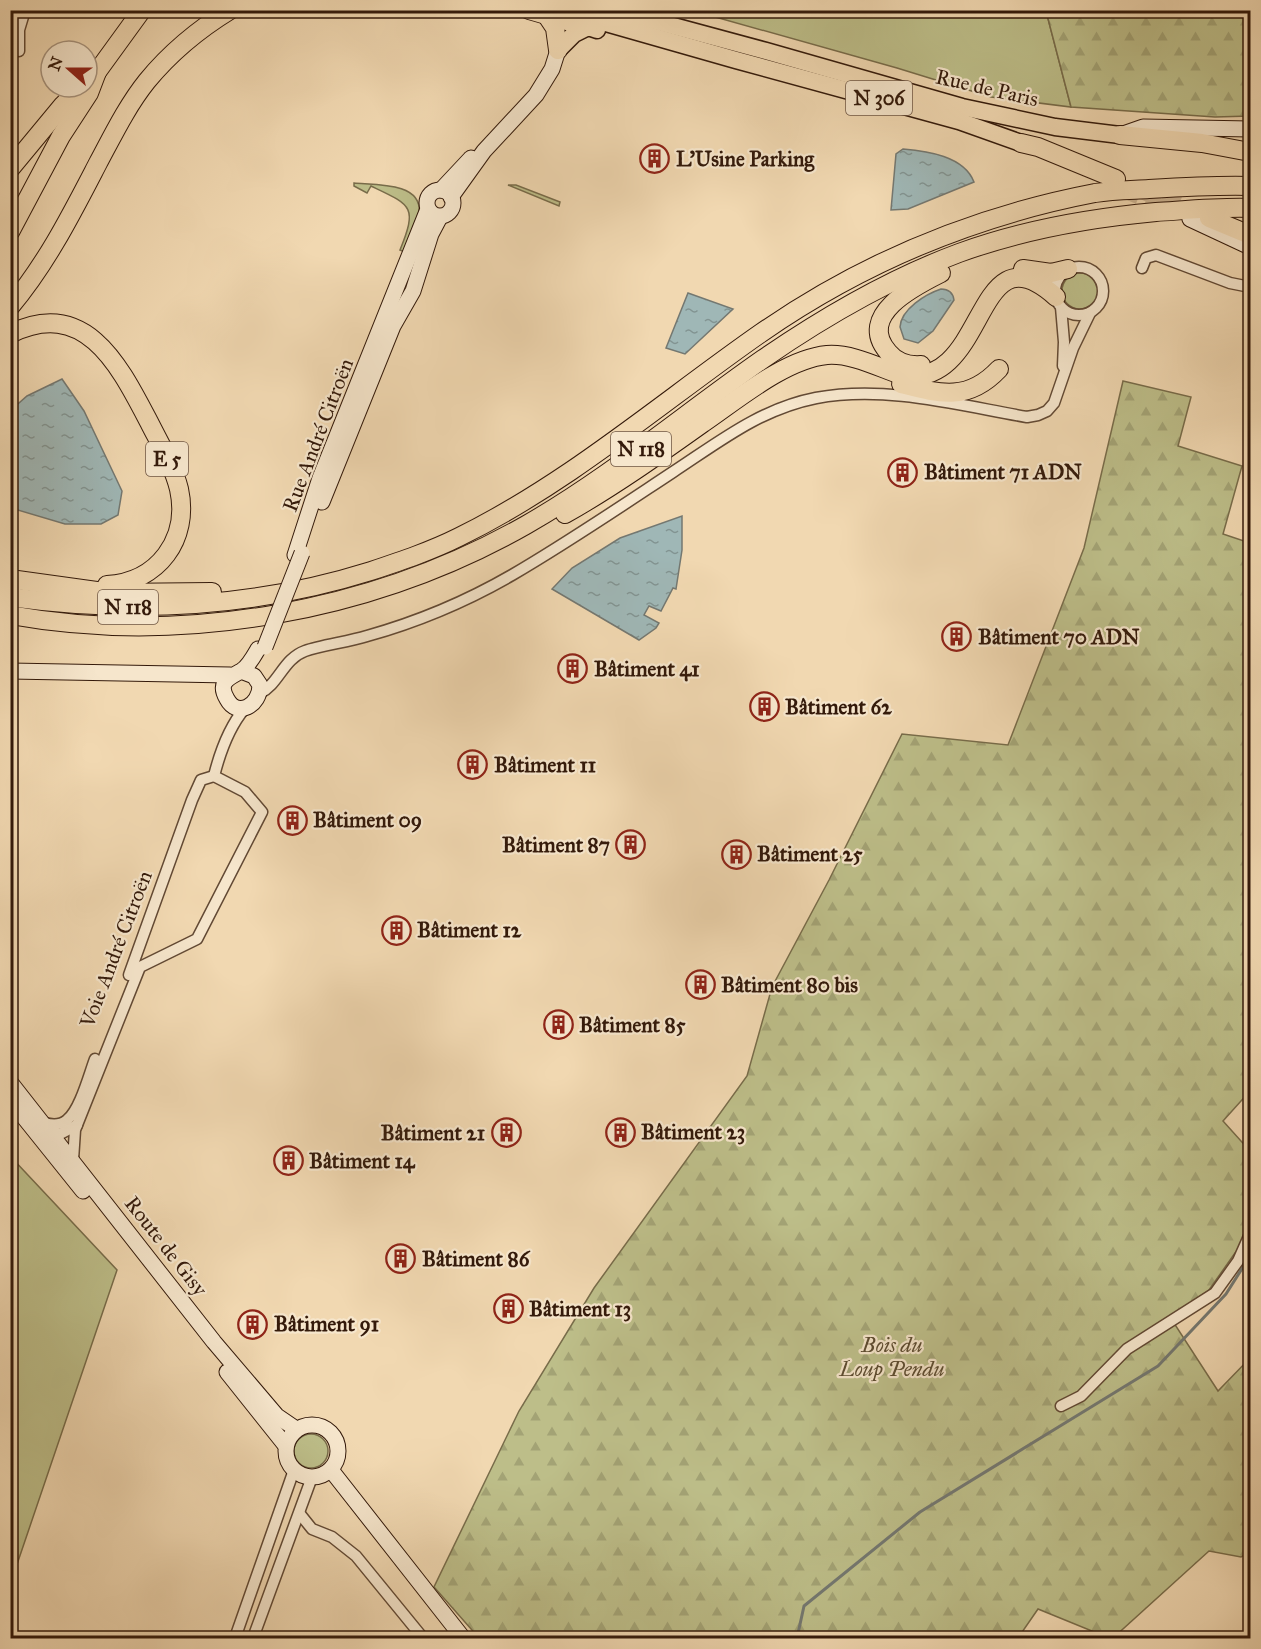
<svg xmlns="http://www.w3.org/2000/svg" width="1261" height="1649" font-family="'IM FELL Great Primer',serif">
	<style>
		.grass { fill: #bdbe89; stroke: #786c4a; stroke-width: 1.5 }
		.forest { fill: url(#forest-firs); stroke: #786c4a; stroke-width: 1.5 }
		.water { fill: url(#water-ripples); stroke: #747871; stroke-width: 1.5 }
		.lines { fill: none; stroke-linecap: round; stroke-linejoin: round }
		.stream { stroke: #747871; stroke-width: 3 }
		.secondary-tunnel { stroke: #cbb290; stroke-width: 15; stroke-dasharray: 15 8; stroke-linecap: butt }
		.highway-tunnel { stroke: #cbb290; stroke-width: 18; stroke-dasharray: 18 9; stroke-linecap: butt }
		.street-casing { stroke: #624934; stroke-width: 13 }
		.secondary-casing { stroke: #33190a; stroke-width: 17 }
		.primary-casing { stroke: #33190a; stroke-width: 19 }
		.highway-casing { stroke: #33190a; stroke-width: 20 }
		.street { stroke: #f6e6cc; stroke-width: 10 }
		.secondary { stroke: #f6e6cc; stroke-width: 15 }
		.primary { stroke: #f1d8b1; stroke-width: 16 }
		.highway { stroke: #f1d8b1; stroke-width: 18 }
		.secondary-bridge-casing { stroke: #33190a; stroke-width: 17; stroke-linecap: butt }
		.secondary-bridge { stroke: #f6e6cc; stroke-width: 15 }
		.labels { text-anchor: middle; stroke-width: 4.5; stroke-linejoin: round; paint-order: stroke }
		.shield { fill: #f6e6cc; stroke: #6e5644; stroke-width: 1.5 }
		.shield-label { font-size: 20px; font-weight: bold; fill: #33190a }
		.street-label { font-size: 21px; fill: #33190a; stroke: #f6e6cc }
		.poi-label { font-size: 21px; font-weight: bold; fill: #33190a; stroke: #f6e6cc; text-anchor: start }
		.park-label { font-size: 21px; font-style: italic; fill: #5c4b30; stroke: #f6e6cc }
	</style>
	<defs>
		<pattern id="forest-firs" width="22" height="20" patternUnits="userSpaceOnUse" patternTransform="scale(1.5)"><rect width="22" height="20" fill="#bdbe89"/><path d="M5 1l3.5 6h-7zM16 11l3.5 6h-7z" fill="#a3a375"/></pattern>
		<pattern id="water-ripples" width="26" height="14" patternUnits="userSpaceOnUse" patternTransform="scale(1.5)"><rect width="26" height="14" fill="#9fb7b6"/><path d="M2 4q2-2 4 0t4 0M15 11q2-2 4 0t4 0" fill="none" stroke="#829492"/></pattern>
	</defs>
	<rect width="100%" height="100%" fill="#f1d8b1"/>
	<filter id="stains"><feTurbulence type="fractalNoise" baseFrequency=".00333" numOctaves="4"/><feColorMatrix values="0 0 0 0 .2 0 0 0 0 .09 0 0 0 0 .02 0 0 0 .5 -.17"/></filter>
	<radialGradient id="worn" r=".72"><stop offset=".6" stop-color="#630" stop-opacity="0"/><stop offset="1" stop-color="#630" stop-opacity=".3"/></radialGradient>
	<g class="grass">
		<polygon points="694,11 1046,11 1071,107 991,97 897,68"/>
		<path d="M354 183C374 185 422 182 419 212 418 225 410 240 405 252L400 250C418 206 411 205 371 186L367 193 354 186Z"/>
		<polygon points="508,185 516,185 560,202 559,206"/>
		<circle cx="1080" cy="291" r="18"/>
		<polygon points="11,1157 117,1270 11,1582"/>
		<circle cx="311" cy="1451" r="17"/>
	</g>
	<g class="forest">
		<polygon points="1046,11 1250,11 1250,116 1215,117 1071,107"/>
		<polygon points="1123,381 1191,397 1178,446 1242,466 1223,534 1250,543 1250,1091 1223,1121 1250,1151 1250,1252 1235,1253 1209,1290 1170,1317 1218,1391 1250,1358 1250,1552 1241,1557 1209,1551 1113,1638 1109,1638 1038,1609 1018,1638 479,1638 434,1587 519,1411 594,1288 747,1076 772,987 829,880 902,734 1008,745 1084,548"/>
	</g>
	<g class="water">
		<path d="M903 149C927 151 964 156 974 182L908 209 891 210 896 154Z"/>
		<path d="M941 289C949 289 953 293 954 300L933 331 918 343 904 339 900 327C901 309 926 294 941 289Z"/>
		<polygon points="688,293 733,309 685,354 666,348"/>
		<polygon points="62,379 84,411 122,491 118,515 101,524 65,524 11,508 11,410 27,396"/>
		<polygon points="682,516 682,550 676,589 673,588 661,611 649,606 644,615 659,623 656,628 639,640 552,589 572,568 620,538"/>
	</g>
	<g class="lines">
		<polyline class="stream" points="797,1638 804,1606 920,1512 1158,1366 1226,1294 1250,1256"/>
		<polyline class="secondary-tunnel" points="1125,191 1172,211"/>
		<polyline class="highway-tunnel" points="1137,188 1191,211"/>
		<defs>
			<g id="street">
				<polyline points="19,51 19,30 25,10"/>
				<circle cx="1079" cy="291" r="24"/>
				<polyline points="1142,268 1146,258 1156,255 1230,283 1250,287"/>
				<polyline points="1061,307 1064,342 1063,366"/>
				<path d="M260 693C279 684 283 659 305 651 321 645 348 642 367 636 417 622 467 601 512 575 567 543 620 507 673 472 719 442 760 409 816 398 886 385 958 405 1027 417L1038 415 1047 411 1054 403 1073 348 1090 313"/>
				<polyline points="129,975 192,800 201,780 214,776"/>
				<path d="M45 1123C52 1125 61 1125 67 1120 80 1110 89 1075 95 1059"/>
				<polyline points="48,1134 60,1134 77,1125"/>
				<path d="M73 1160 75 1130 140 967 197 939 262 812 245 792 214 776C220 752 229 727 245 708"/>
				<polyline points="1061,1406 1081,1396 1127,1349 1215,1293 1238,1261 1250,1234"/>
				<polyline points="300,1514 312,1529 332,1537 356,1556 423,1638"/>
				<polyline points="235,1638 294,1470"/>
				<polyline points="253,1638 312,1477"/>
			</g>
			<g id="secondary">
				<polyline points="1123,134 1143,127 1250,129"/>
				<circle cx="440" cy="203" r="13"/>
				<polyline points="441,190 471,158"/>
				<polyline points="451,197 484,151 536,95 552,69 558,50"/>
				<polyline points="1190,219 1250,247"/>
				<polyline points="322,502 393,326 413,291 431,234 440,217"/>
				<polyline points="295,555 320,478 428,209"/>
				<polyline points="10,671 230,675"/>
				<path d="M241 671 254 676 260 685C260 706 237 718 227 699 217 682 229 678 241 671 248 667 254 656 258 649"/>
				<polyline points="10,1082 214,1342 277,1416 296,1429"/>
				<polyline points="10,1100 83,1191"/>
				<polyline points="227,1372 286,1446"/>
				<circle cx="312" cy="1451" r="26"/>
				<polyline points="331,1470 463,1638"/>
			</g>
			<g id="primary">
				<polyline points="614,10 766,51 962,107 1055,127 1120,135"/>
				<polyline points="571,13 736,60 959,121 1021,143"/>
				<polyline points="558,50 574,34 588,27 597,30"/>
			</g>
			<g id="highway">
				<polyline points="529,10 588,27"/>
				<polyline points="547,16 555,28 558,50"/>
				<polyline points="88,80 97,72 142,10"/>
				<polyline points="1120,135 1202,143 1250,152"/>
				<polyline points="1021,143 1038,147 1116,179"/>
				<polyline points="10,169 63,105 81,87"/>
				<polyline points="1209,218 1250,235"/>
				<polyline points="10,232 61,136 89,93 97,72"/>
				<polyline points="1023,269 1051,273 1068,269"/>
				<path d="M10 307C47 263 72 213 98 163 113 135 127 106 147 81 170 53 199 29 230 10"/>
				<path d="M10 334C86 296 120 367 149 422 160 444 173 465 179 489 190 539 158 582 107 585"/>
				<path d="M921 365C908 366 897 363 888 352 856 315 915 286 941 273"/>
				<path d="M901 384C940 394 968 402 999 369"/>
				<path d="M565 514C613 487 658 455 703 423 737 400 785 359 827 355 851 353 878 367 901 375 990 391 972 222 1056 297"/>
				<polyline points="10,579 111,593 212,592"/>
				<path d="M10 597C132 614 253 608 371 571 401 561 431 551 459 537 569 483 662 402 761 333 862 263 975 216 1095 193 1113 190 1132 190 1149 189 1183 187 1217 185 1250 186"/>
				<path d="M10 615C183 646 373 612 526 525 610 477 684 414 763 359 824 317 889 279 959 253 1022 230 1089 218 1156 212 1188 210 1219 207 1250 208"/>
			</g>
		</defs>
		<use href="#street" class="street-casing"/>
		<use href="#secondary" class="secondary-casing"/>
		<use href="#primary" class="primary-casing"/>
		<use href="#highway" class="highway-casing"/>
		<use href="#street" class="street"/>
		<use href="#secondary" class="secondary"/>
		<use href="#primary" class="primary"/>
		<use href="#highway" class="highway"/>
		<defs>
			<polyline id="secondary-bridge" points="265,647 302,553"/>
		</defs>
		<use href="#secondary-bridge" class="secondary-bridge-casing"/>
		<use href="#secondary-bridge" class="secondary-bridge"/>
	</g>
	<defs>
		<symbol id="building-ring" viewBox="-11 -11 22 22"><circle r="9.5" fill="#f6e6cc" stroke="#8f2418" stroke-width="1.5"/><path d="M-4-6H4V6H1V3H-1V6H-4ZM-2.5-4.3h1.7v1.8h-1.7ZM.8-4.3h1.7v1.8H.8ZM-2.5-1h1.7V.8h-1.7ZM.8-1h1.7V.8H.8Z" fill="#8f2418"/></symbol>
	</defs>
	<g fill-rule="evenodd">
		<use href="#building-ring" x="638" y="142" width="33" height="33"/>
		<use href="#building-ring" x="886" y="456" width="33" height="33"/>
		<use href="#building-ring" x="940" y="620" width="33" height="33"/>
		<use href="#building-ring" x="556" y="652" width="33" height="33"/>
		<use href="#building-ring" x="748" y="690" width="33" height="33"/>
		<use href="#building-ring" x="456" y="748" width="33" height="33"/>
		<use href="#building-ring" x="276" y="804" width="33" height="33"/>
		<use href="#building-ring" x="614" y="828" width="33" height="33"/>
		<use href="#building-ring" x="720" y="838" width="33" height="33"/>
		<use href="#building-ring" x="380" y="914" width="33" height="33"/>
		<use href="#building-ring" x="684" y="968" width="33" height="33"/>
		<use href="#building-ring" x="542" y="1008" width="33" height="33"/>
		<use href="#building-ring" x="604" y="1116" width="33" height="33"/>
		<use href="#building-ring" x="490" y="1116" width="33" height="33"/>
		<use href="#building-ring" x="272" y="1144" width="33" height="33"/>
		<use href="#building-ring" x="384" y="1242" width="33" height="33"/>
		<use href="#building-ring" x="492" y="1292" width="33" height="33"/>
		<use href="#building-ring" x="236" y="1308" width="33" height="33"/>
	</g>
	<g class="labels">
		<g class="shield">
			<rect x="846" y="81" width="66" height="34" rx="4.5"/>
			<rect x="611" y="432" width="60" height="34" rx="4.5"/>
			<rect x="146" y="442" width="42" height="34" rx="4.5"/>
			<rect x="98" y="590" width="60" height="34" rx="4.5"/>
		</g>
		<g class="shield-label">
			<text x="879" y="105">N 306</text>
			<text x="641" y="456">N 118</text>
			<text x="167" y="466">E 5</text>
			<text x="128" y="614">N 118</text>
		</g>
		<g class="street-label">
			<text transform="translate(987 88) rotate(13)" y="7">Rue de Paris</text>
			<text transform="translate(318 435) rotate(-69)" y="7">Rue André Citroën</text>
			<text transform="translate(116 949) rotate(-69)" y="7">Voie André Citroën</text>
			<text transform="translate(166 1246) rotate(52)" y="7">Route de Gisy</text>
		</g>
		<g class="poi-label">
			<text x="676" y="166">L'Usine Parking</text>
			<text x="924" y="479">Bâtiment 71 ADN</text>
			<text x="978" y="644">Bâtiment 70 ADN</text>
			<text x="594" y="676">Bâtiment 41</text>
			<text x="785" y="714">Bâtiment 62</text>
			<text x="494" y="772">Bâtiment 11</text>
			<text x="313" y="827">Bâtiment 09</text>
			<text x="610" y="852" text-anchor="end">Bâtiment 87</text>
			<text x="757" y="861">Bâtiment 25</text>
			<text x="417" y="937">Bâtiment 12</text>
			<text x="721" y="992">Bâtiment 80 bis</text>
			<text x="579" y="1032">Bâtiment 85</text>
			<text x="641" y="1139">Bâtiment 23</text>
			<text x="485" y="1140" text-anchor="end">Bâtiment 21</text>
			<text x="309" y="1168">Bâtiment 14</text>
			<text x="422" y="1266">Bâtiment 86</text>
			<text x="529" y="1316">Bâtiment 13</text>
			<text x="274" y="1331">Bâtiment 91</text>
		</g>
		<g class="park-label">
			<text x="892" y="1352">Bois du<tspan x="892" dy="24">Loup Pendu</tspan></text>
		</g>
	</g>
	<rect width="1261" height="1649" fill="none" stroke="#f1d8b1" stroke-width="36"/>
	<rect x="12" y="12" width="1237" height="1625" fill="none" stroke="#33190a" stroke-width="3"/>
	<rect x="18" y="18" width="1225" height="1613" fill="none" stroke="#33190a" stroke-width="1.5"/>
	<g transform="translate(69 69) rotate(291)"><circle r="28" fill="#f6e6cc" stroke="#a8947e" stroke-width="1.5"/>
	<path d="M0-4.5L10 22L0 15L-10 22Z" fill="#8f2418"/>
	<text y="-9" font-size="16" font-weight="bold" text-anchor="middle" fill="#33190a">N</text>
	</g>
	<rect width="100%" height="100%" filter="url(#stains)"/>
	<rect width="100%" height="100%" fill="url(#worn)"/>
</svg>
